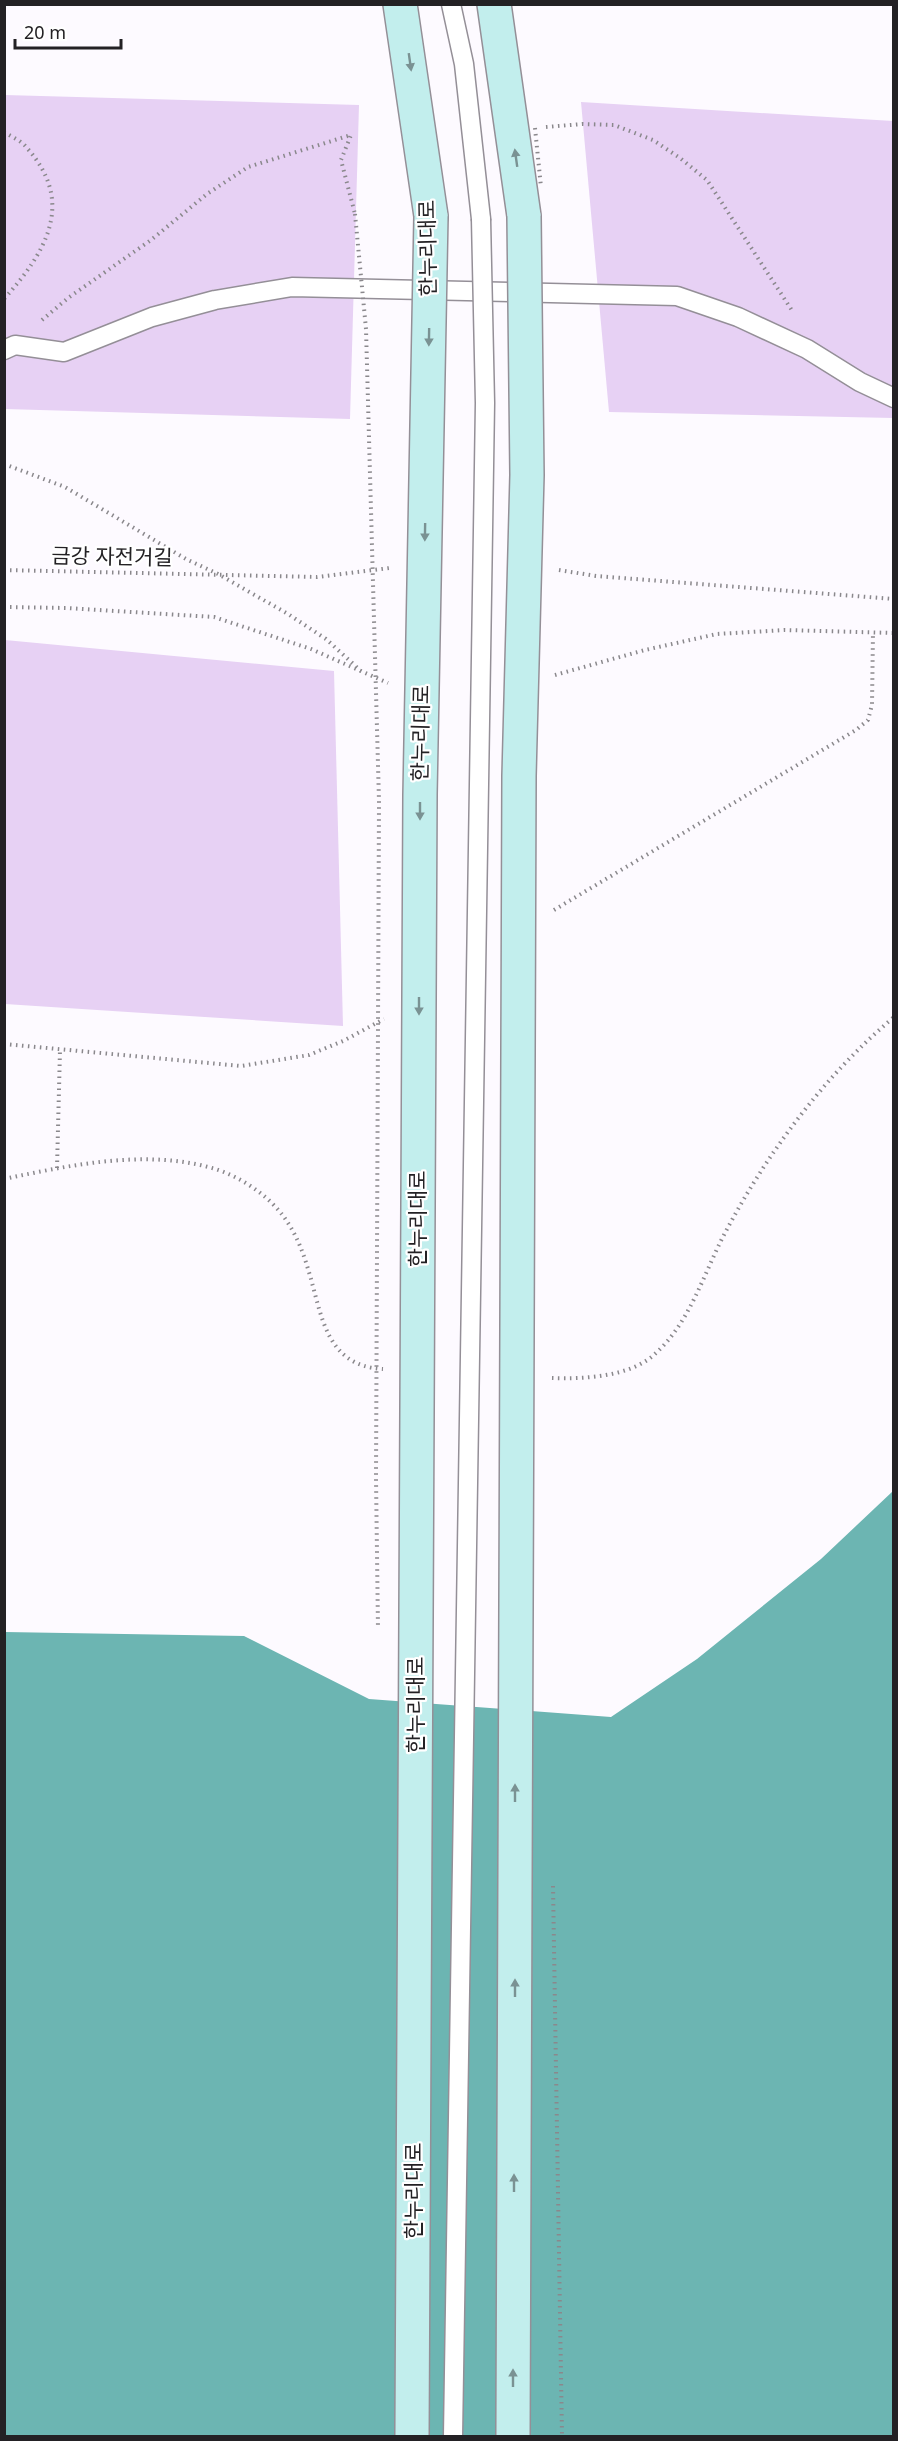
<svg xmlns="http://www.w3.org/2000/svg" width="898" height="2441" font-family="'Noto Sans','Noto Sans KR',sans-serif">
	<style>
		.green { fill: #e7d1f4 }
		.water { fill: #6cb5b2 }
		.lines { fill: none; stroke-linecap: round; stroke-linejoin: round }
		.lane-casing { stroke: #948f97; stroke-width: 21 }
		.secondary-casing { stroke: #948f97; stroke-width: 36 }
		.path { stroke: #8a888c; stroke-width: 4; stroke-dasharray: 1.5 4.5; stroke-linecap: butt }
		.lane { stroke: #fff; stroke-width: 18 }
		.secondary { stroke: #c2eeed; stroke-width: 33 }
		.lane-bridge-casing { stroke: #948f97; stroke-width: 21; stroke-linecap: butt }
		.secondary-bridge-casing { stroke: #948f97; stroke-width: 36; stroke-linecap: butt }
		.path-bridge { stroke: #8a888c; stroke-width: 4; stroke-dasharray: 1.5 4.5; stroke-linecap: butt }
		.lane-bridge { stroke: #fff; stroke-width: 18 }
		.secondary-bridge { stroke: #c2eeed; stroke-width: 33 }
		.oneway { fill: #7a9293 }
		.labels { text-anchor: middle; stroke-width: 4.5; stroke-linejoin: round; paint-order: stroke }
		.street-label { font-size: 21px; fill: #232124; stroke: #fff }
	</style>
	<rect width="100%" height="100%" fill="#fdfaff"/>
	<g class="green">
		<polygon points="5,95 359,105 350,419 5,409"/>
		<polygon points="581,102 893,121 893,418 609,412"/>
		<polygon points="5,640 334,671 343,1026 5,1004"/>
	</g>
	<polygon class="water" points="893,1491 893,2436 5,2436 5,1632 244,1636 369,1699 611,1717 697,1659 821,1559"/>
	<g class="lines">
		<defs>
			<g id="lane">
				<polyline points="451,4 464,64 481,219"/>
				<polyline points="4,350 15,345 64,352 152,317 215,300 292,287 677,296 738,317 807,349 860,382 894,398"/>
			</g>
			<g id="secondary">
				<polyline points="400,4 431,216"/>
				<polyline points="494,4 524,216"/>
			</g>
		</defs>
		<use href="#lane" class="lane-casing"/>
		<use href="#secondary" class="secondary-casing"/>
		<g class="path">
			<polyline points="546,127 582,124 614,125 653,140 680,158 707,180 793,312"/>
			<path d="M4 132C12 137 22 141 27 148 76 203 46 252 4 299"/>
			<polyline points="42,320 68,298 151,240 207,194 248,167 351,135 341,160 355,214"/>
			<polyline points="4,464 65,487 186,559 218,574 288,614 326,639 361,671"/>
			<polyline points="4,570 317,577 390,568"/>
			<polyline points="559,570 596,576 894,599"/>
			<polyline points="4,607 66,608 214,617 311,649 388,683"/>
			<polyline points="555,675 645,650 717,634 785,630 894,633"/>
			<polyline points="554,910 856,730 868,720 872,705 873,632"/>
			<polyline points="4,1044 241,1066 309,1055 343,1041 384,1019"/>
			<polyline points="57,1168 60,1050"/>
			<path d="M4 1179C71 1165 145 1149 212 1168 240 1176 270 1196 286 1220 296 1234 303 1252 308 1269 322 1313 324 1366 383 1369"/>
			<path d="M552 1378C585 1379 631 1377 656 1353 691 1321 704 1272 726 1231 768 1152 825 1075 894 1017"/>
		</g>
		<use href="#lane" class="lane"/>
		<use href="#secondary" class="secondary"/>
		<defs>
			<polyline id="lane-bridge" points="453,2436 485,403 481,219"/>
			<g id="secondary-bridge">
				<polyline points="412,2436 420,795 431,216"/>
				<polyline points="513,2436 519,776 527,475 524,216"/>
			</g>
		</defs>
		<use href="#lane-bridge" class="lane-bridge-casing"/>
		<use href="#secondary-bridge" class="secondary-bridge-casing"/>
		<g class="path-bridge">
			<polyline points="535,128 541,187"/>
			<polyline points="355,214 366,329 379,801 376,1478 378,1629"/>
			<polyline points="553,1886 562,2436"/>
		</g>
		<use href="#lane-bridge" class="lane-bridge"/>
		<use href="#secondary-bridge" class="secondary-bridge"/>
	</g>
	<defs><path id="oneway-solid" d="M-6-.8H1V-3.2L6.5 0L1 3.2V.8H-6Z" transform="scale(1.5)"/></defs>
	<g class="oneway">
		<use href="#oneway-solid" transform="translate(410 62) rotate(82)"/>
		<use href="#oneway-solid" transform="translate(516 158) rotate(-98)"/>
		<use href="#oneway-solid" transform="translate(429 337) rotate(91)"/>
		<use href="#oneway-solid" transform="translate(425 532) rotate(91)"/>
		<use href="#oneway-solid" transform="translate(420 811) rotate(90)"/>
		<use href="#oneway-solid" transform="translate(419 1006) rotate(90)"/>
		<use href="#oneway-solid" transform="translate(515 1793) rotate(-90)"/>
		<use href="#oneway-solid" transform="translate(515 1988) rotate(-90)"/>
		<use href="#oneway-solid" transform="translate(514 2183) rotate(-90)"/>
		<use href="#oneway-solid" transform="translate(513 2378) rotate(-90)"/>
	</g>
	<g class="labels">
		<g class="street-label">
			<text transform="translate(428 248) rotate(-91)" y="7">한누리대로</text>
			<text transform="translate(112 557) rotate(1)" y="7">금강 자전거길</text>
			<text transform="translate(421 733) rotate(-89)" y="7">한누리대로</text>
			<text transform="translate(418 1219) rotate(-90)" y="7">한누리대로</text>
			<text transform="translate(416 1705) rotate(-90)" y="7">한누리대로</text>
			<text transform="translate(414 2191) rotate(-90)" y="7">한누리대로</text>
		</g>
	</g>
	<rect width="898" height="2441" fill="none" stroke="#232124" stroke-width="12"/>
	<path d="M15 39v9h106v-9" fill="none" stroke="#232124" stroke-width="3"/>
	<text x="24" y="39" font-size="18" fill="#232124" stroke="#ffffff" stroke-width="4.5" paint-order="stroke">20 m</text>
</svg>
